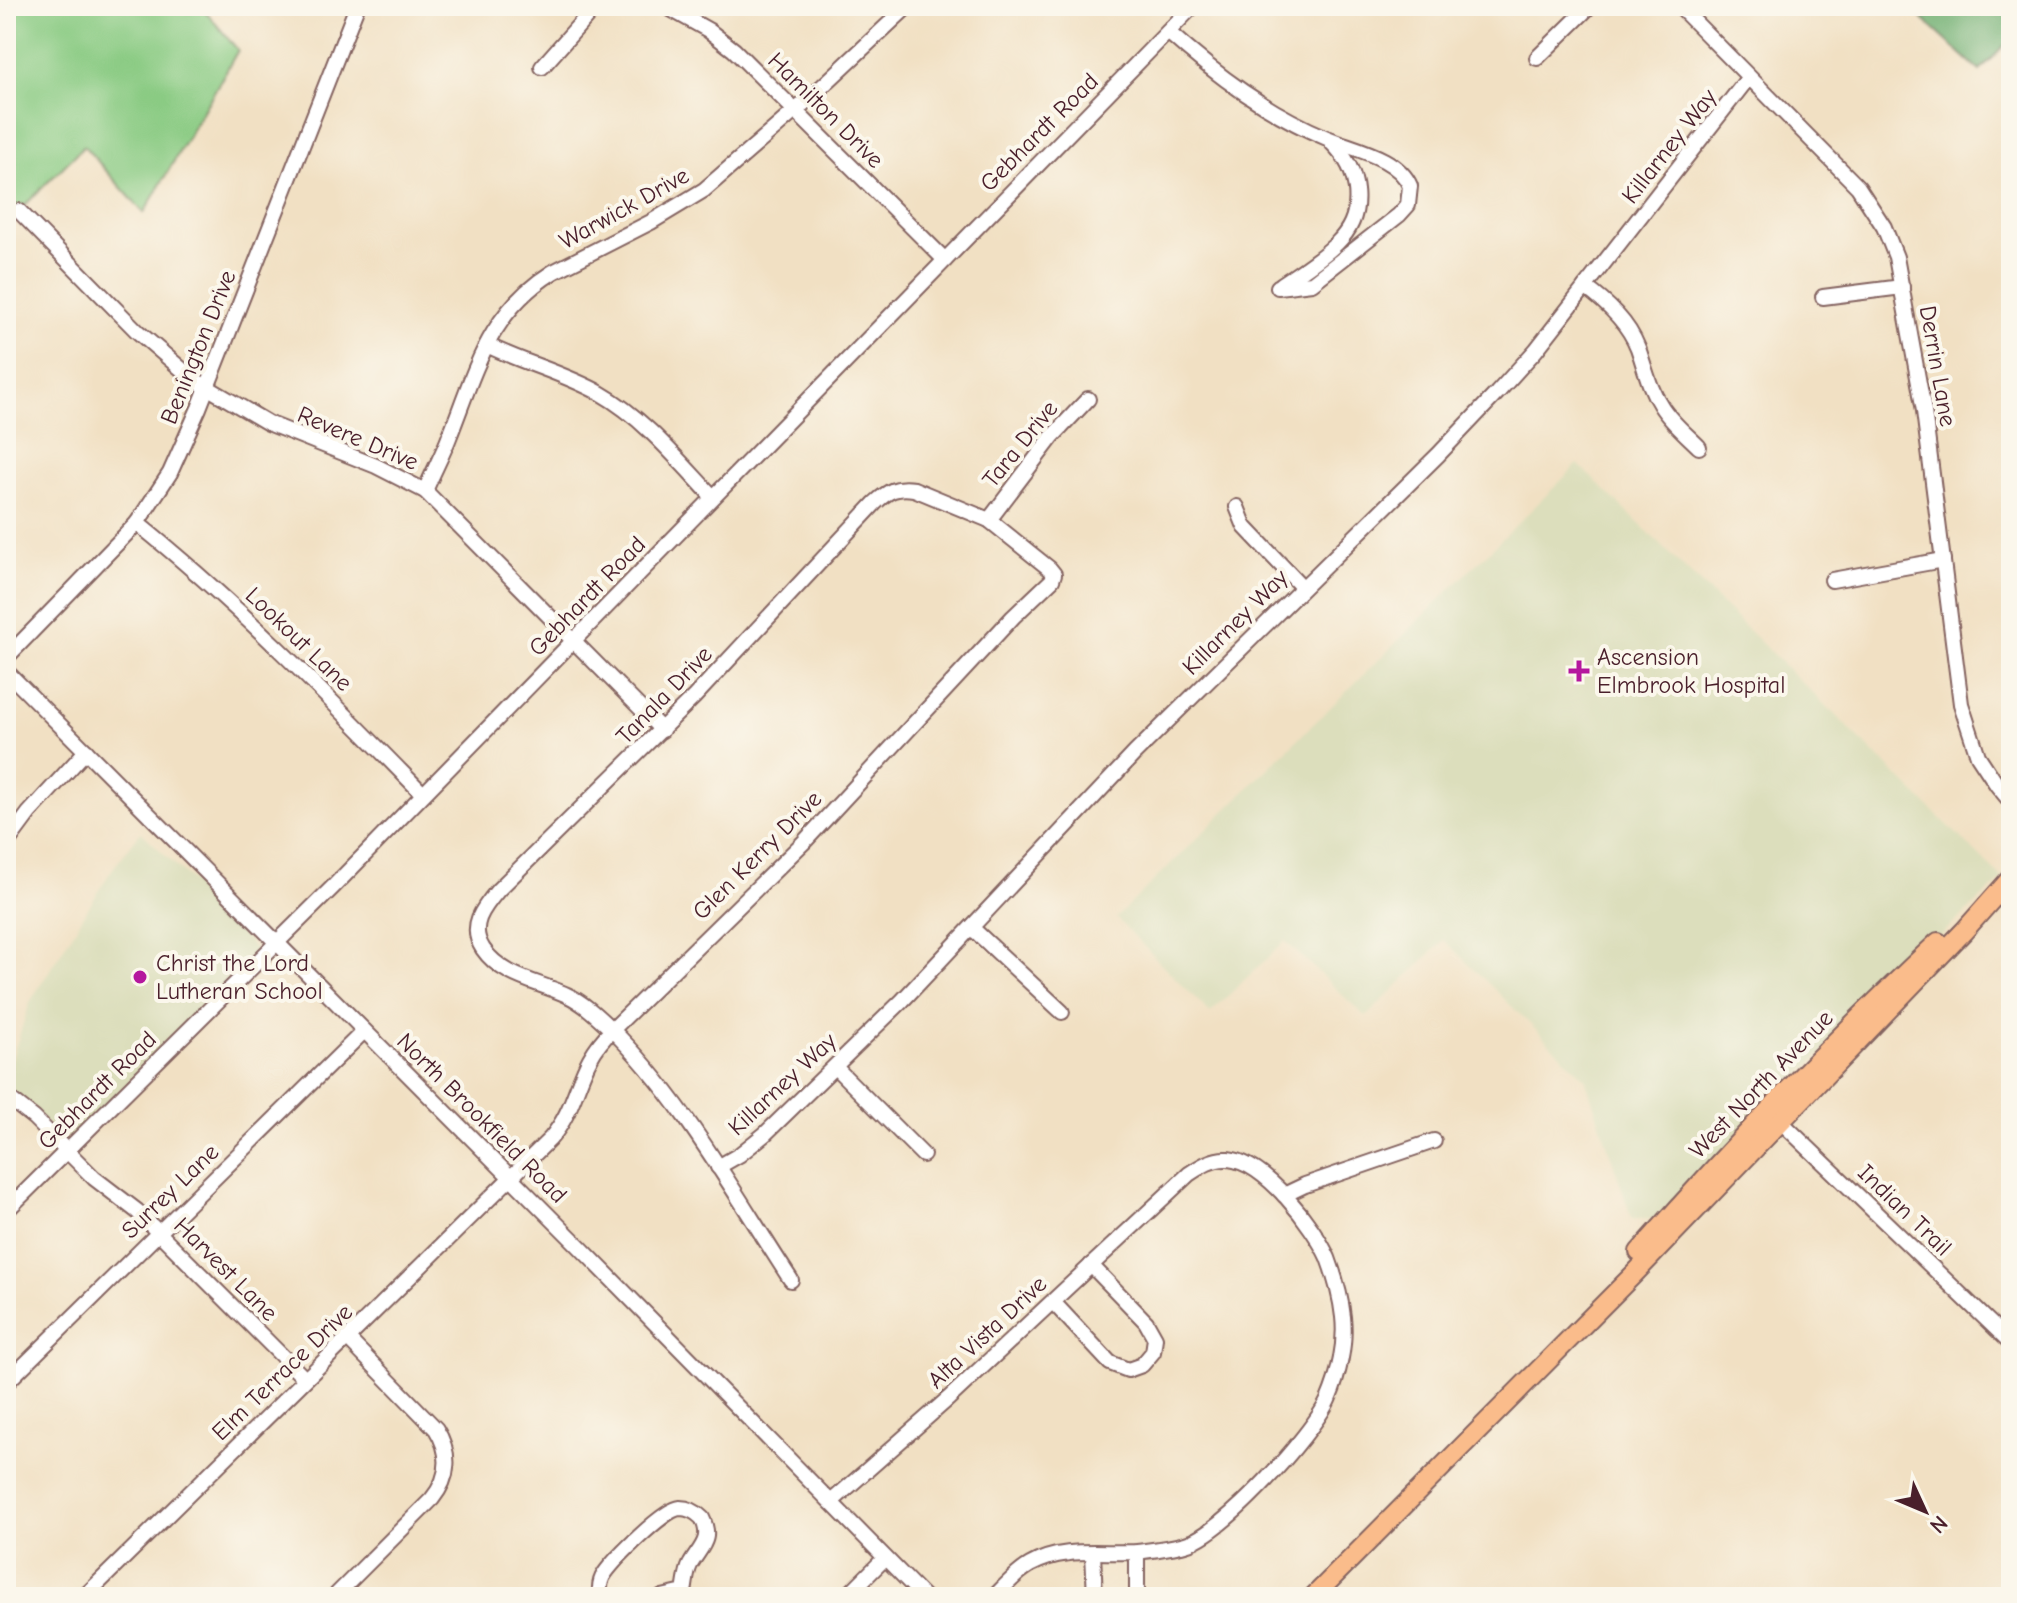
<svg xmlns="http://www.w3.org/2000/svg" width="2017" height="1603" font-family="'Comic Neue',sans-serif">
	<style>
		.built { fill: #dcdebc }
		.green { fill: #8acb83; stroke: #6a7557; stroke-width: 2 }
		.forest { fill: #6faf71; stroke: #5c674e; stroke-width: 2 }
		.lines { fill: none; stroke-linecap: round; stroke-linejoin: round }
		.minor-casing { stroke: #846360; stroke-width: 18 }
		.major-casing { stroke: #846360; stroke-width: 22 }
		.minor { stroke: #fff; stroke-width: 14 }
		.major { stroke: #fabc8b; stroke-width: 18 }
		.poi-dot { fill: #b5179e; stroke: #fbf7ec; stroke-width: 3 }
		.labels { text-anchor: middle; stroke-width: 8; stroke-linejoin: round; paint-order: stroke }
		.street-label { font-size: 24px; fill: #4a1f2b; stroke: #fbf7ec }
		.poi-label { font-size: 24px; fill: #4a1f2b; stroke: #fbf7ec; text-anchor: start }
	</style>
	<rect width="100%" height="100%" fill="#fbf7ec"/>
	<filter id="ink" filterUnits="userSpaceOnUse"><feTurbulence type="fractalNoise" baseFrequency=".0125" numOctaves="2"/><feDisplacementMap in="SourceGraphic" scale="16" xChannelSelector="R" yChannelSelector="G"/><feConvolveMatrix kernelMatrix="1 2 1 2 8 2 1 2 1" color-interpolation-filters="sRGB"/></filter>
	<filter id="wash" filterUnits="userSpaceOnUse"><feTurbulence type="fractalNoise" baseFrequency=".006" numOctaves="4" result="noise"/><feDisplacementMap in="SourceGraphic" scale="32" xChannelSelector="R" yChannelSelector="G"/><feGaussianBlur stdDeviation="1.8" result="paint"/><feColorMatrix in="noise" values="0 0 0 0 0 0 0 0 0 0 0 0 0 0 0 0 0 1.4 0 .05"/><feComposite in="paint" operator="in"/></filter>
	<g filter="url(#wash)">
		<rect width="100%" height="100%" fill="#f1e0c3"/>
		<g class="built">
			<polygon points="1578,464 2003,879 1941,935 1654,1219 1632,1219 1585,1078 1444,940 1366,1017 1285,941 1210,1013 1116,918"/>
			<polygon points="141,832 219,907 258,952 76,1136 67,1138 53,1130 6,1088 6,1077 30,1002 111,871"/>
		</g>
		<polygon class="green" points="6,6 201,6 238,50 144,213 84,146 6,224"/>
		<polygon class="forest" points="1926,6 2011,6 2011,39 1980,71 1918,15"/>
	</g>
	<g filter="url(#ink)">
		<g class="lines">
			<defs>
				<g id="minor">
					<polyline points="665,6 708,30 734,50 945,260"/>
					<polyline points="1679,6 1858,187 1884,227 1896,257 1924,411 1961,704 1978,756 1997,785 2011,802"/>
					<path d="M1168 32C1216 75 1267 113 1327 138 1353 149 1398 157 1410 186L1408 205 1399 215 1312 283 1278 287"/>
					<polyline points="1537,58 1590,6"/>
					<polyline points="542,67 596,6"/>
					<polyline points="19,211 137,331 193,379 268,423 376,466 425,491 662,730"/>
					<path d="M1281 285C1300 272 1321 259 1337 243 1367 214 1360 170 1332 143"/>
					<path d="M1585 287C1607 303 1628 322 1638 348 1645 368 1649 388 1661 406 1671 422 1686 434 1699 447"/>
					<polyline points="1823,297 1902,287"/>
					<path d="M487 345C523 363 564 373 600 393 644 418 679 461 713 497"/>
					<path d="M425 491C433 472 443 454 450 435 476 369 489 312 553 272L651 222 704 190 811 97 908 6"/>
					<polyline points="1237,507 1245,527 1302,587"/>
					<polyline points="989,520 1052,437 1088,399"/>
					<path d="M137 523C240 606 331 700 423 794"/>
					<polyline points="1832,580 1943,560"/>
					<polyline points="6,658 137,523 170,473 199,408 357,6"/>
					<polyline points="6,671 580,1247 924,1597"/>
					<polyline points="6,844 29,813 86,751"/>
					<polyline points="972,928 1062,1012"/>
					<polyline points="835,1067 923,1155"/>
					<polyline points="6,1096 34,1118 94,1178 137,1211 305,1379"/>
					<polyline points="1775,1116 2011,1343"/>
					<polyline points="718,1167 739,1155 765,1134 902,1001 1135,753 1438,455 1497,393 1536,350 1749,77"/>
					<polyline points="1284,1195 1305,1185 1434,1141"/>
					<polyline points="6,1211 333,887 1193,6"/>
					<polyline points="1053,1302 1110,1363 1128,1370 1142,1365 1153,1352 1155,1338 1146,1322 1091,1265"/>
					<polyline points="6,1383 364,1031"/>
					<path d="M831 1502 949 1398 1189 1174C1201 1166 1213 1158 1228 1159 1265 1162 1314 1226 1328 1258 1335 1277 1341 1297 1343 1317 1346 1344 1339 1375 1328 1400 1312 1435 1222 1535 1185 1544 1170 1548 1152 1550 1137 1552 1101 1554 1063 1546 1030 1565 1016 1573 1005 1586 994 1597"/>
					<polyline points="1093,1553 1095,1597"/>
					<path d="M84 1597 550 1139C581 1103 575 1065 612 1030L804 842 1013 617 1052 580 1054 574 1050 569 989 520 914 489C896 486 888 491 875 503L694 697 498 890C483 908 468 926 483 949 502 977 539 982 567 995 584 1003 597 1016 610 1028 681 1096 737 1198 791 1280"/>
					<path d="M334 1597 432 1499C450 1477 451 1453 436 1429L348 1339"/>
					<path d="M601 1597C599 1589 600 1580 605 1573 615 1559 664 1509 680 1508 688 1508 696 1512 702 1518 713 1540 700 1547 690 1565 686 1573 686 1583 684 1592L662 1597"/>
					<polyline points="846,1597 885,1558"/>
					<polyline points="1137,1597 1137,1552"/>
				</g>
				<g id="major">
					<path d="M1639 1252C1734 1144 1833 1040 1938 942"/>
					<polyline points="1313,1597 1635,1273 1964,931 2011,878"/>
				</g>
			</defs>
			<use href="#minor" class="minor-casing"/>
			<use href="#major" class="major-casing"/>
			<use href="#minor" class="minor"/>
			<use href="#major" class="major"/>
		</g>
	</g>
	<g class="poi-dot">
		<path d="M1575 659h8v8h8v8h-8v8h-8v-8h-8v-8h8z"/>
		<circle cx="140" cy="977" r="8"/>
	</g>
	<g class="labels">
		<g class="street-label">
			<text transform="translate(826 110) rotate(45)" y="8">Hamilton Drive</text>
			<text transform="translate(1039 132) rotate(-45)" y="8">Gebhardt Road</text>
			<text transform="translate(1669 146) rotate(-52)" y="8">Killarney Way</text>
			<text transform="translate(624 208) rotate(-29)" y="8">Warwick Drive</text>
			<text transform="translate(198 347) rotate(-68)" y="8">Benington Drive</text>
			<text transform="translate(1938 366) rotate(80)" y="8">Derrin Lane</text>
			<text transform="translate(358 438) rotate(23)" y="8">Revere Drive</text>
			<text transform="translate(1020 444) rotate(-51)" y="8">Tara Drive</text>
			<text transform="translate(587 596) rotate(-46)" y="8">Gebhardt Road</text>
			<text transform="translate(1235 622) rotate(-45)" y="8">Killarney Way</text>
			<text transform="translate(299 639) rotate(44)" y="8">Lookout Lane</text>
			<text transform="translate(664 695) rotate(-46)" y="8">Tanala Drive</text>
			<text transform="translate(757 855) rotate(-45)" y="8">Glen Kerry Drive</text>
			<text transform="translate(782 1084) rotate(-43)" y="8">Killarney Way</text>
			<text transform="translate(1761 1084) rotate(-46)" y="8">West North Avenue</text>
			<text transform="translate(97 1090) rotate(-45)" y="8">Gebhardt Road</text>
			<text transform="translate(482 1118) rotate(45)" y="8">North Brookfield Road</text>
			<text transform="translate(170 1191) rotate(-44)" y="8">Surrey Lane</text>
			<text transform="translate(1905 1210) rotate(44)" y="8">Indian Trail</text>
			<text transform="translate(226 1269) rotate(45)" y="8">Harvest Lane</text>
			<text transform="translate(987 1332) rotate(-43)" y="8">Alta Vista Drive</text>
			<text transform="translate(282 1372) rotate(-44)" y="8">Elm Terrace Drive</text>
		</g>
		<g class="poi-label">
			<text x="1597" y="665">Ascension<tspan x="1597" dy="28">Elmbrook Hospital</tspan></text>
			<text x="156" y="971">Christ the Lord<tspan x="156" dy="28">Lutheran School</tspan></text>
		</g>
	</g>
	<rect width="2017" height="1603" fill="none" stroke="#fbf7ec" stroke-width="32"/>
	<g transform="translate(1925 1511) rotate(134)" stroke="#fbf7ec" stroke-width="6" paint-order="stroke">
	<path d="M0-6L14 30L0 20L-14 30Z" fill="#4a1f2b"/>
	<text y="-12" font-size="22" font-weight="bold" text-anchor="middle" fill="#4a1f2b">N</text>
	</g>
</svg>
